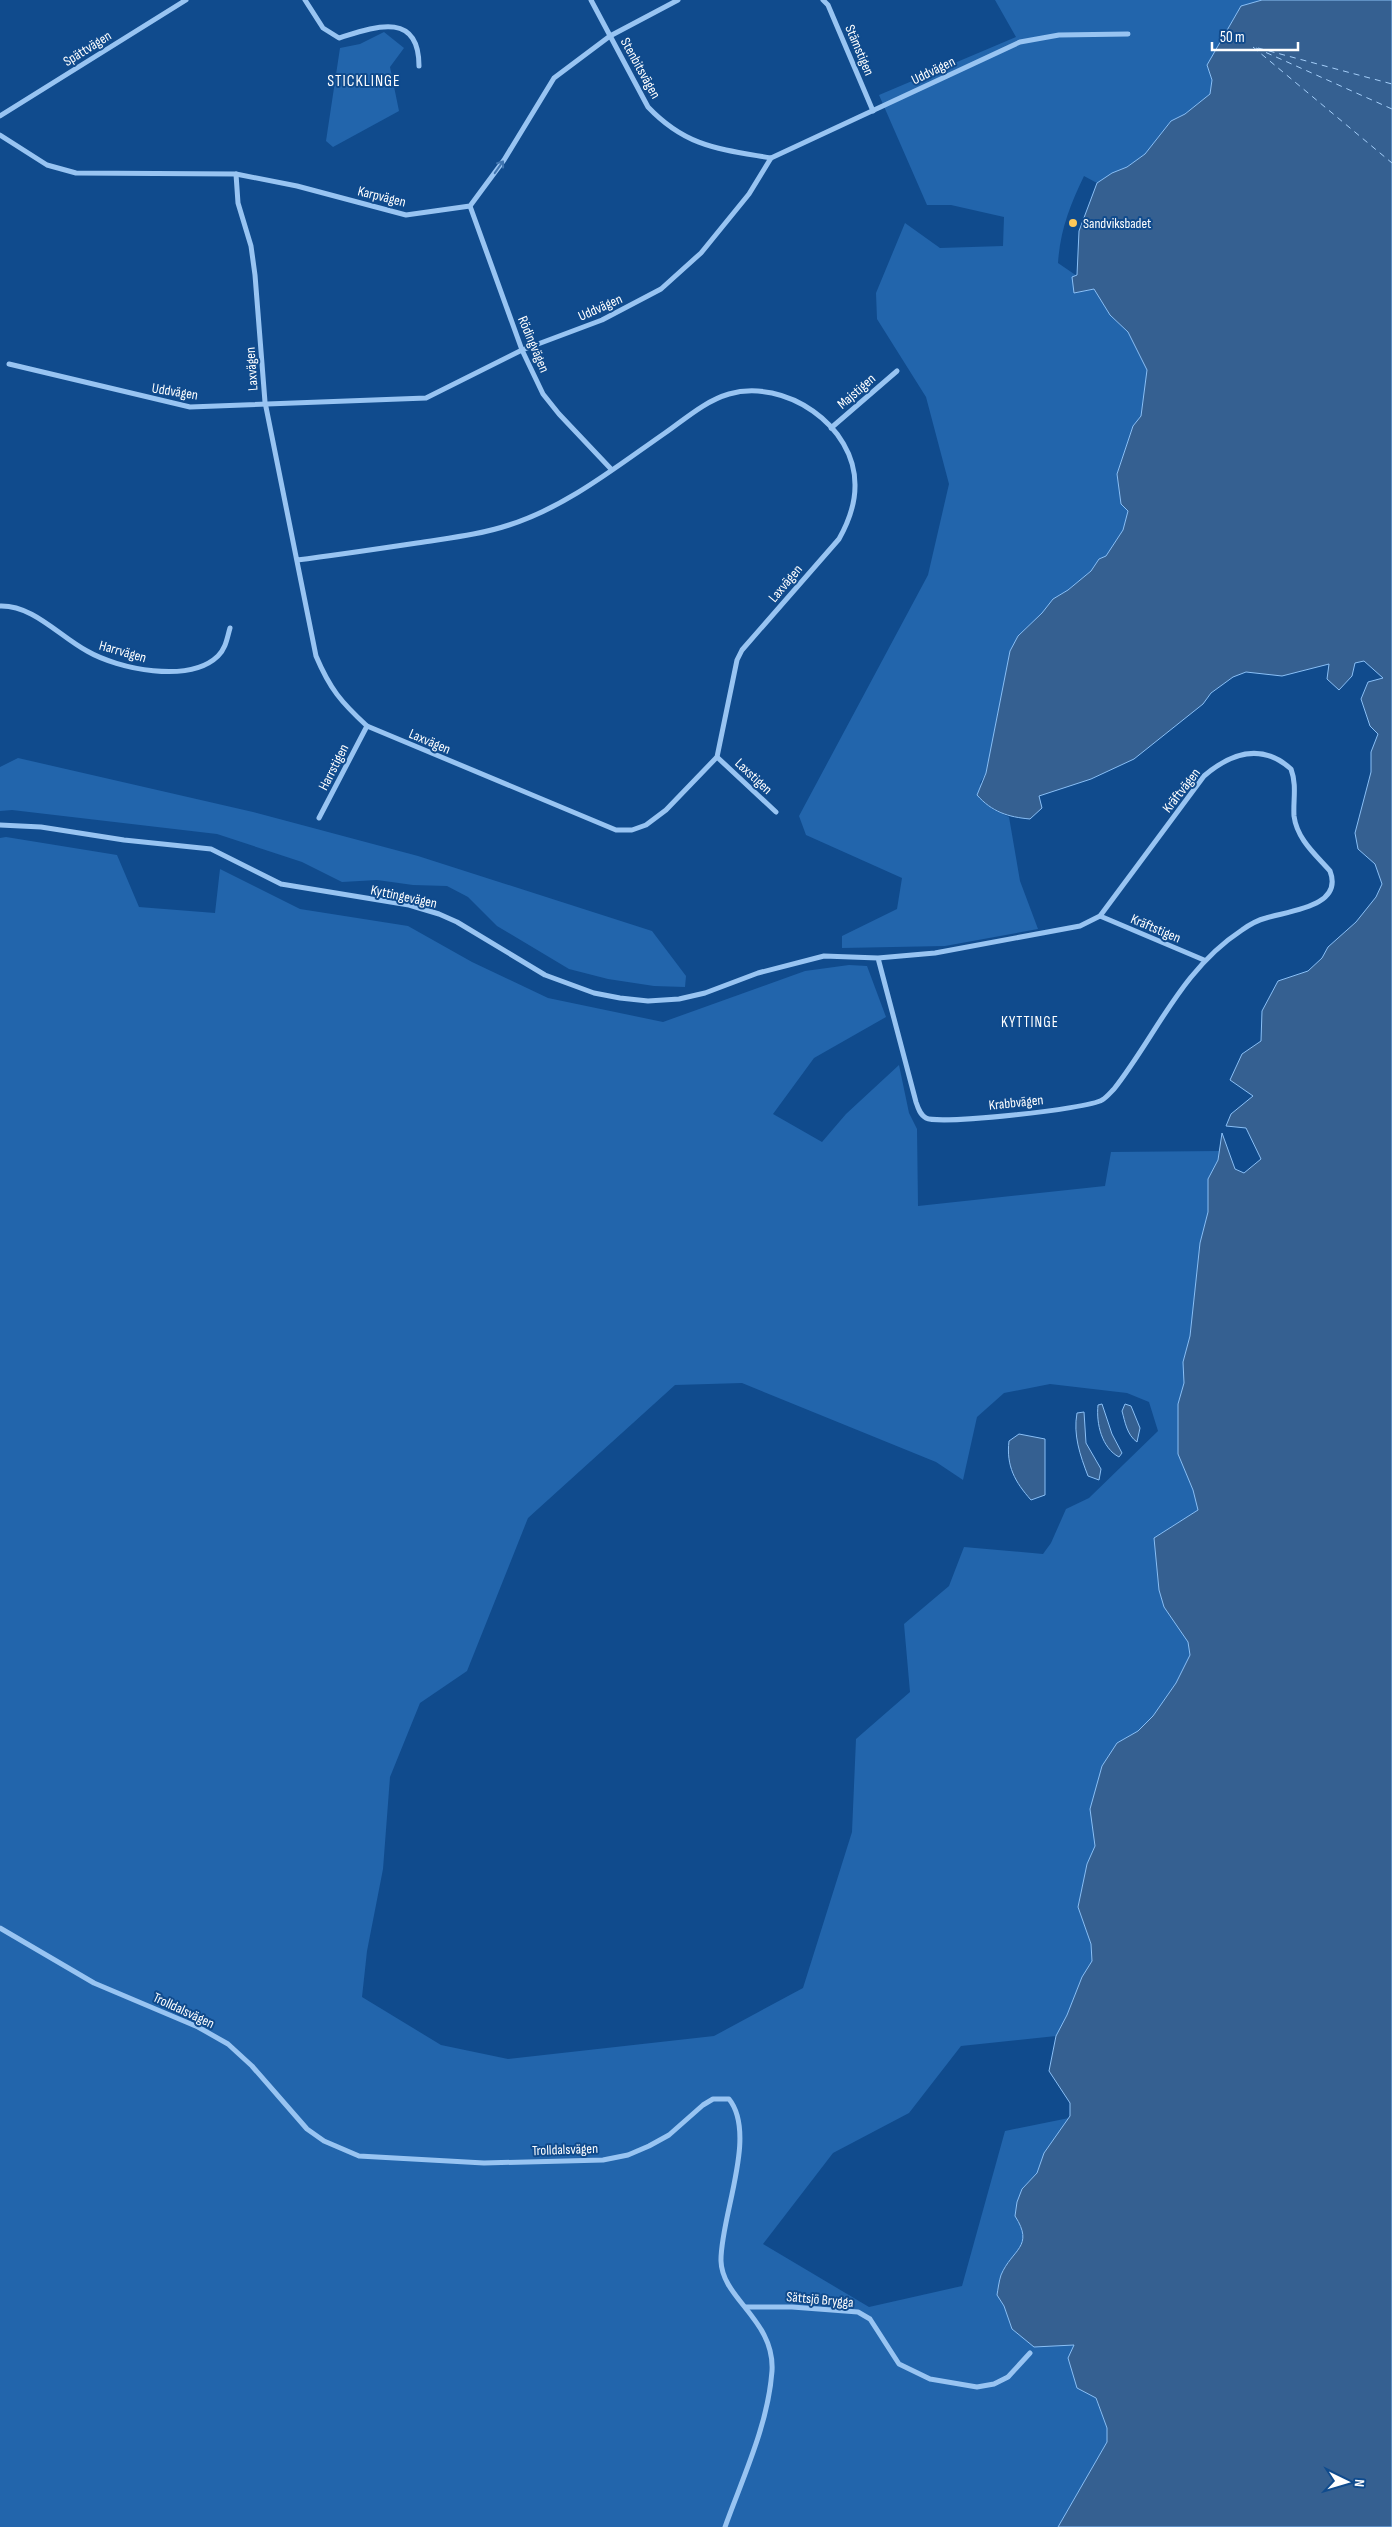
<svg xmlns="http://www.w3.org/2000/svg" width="1392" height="2527" font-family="'Sofia Sans Condensed',sans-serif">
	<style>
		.green { fill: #2265ac; fill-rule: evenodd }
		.water { fill: #356091; stroke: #89bff6 }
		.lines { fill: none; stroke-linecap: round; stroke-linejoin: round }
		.ferry { stroke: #a4cef9; stroke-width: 1; stroke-dasharray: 6 5; stroke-linecap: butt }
		.minor { stroke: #98c4f2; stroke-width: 5 }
		.oneway { stroke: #4075b0 }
		.poi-dot { fill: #ffc959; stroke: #104b8d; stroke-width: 2 }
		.labels { text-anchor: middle; stroke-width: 4; stroke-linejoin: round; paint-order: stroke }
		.street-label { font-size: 14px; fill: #fff; stroke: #104b8d }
		.poi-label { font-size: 14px; fill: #fff; stroke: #104b8d; text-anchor: start }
		.neighbourhood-label { font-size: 15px; letter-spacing: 1px; fill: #fff; stroke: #104b8d }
		.quarter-label { font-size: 16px; letter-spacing: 1px; fill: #fff; stroke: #104b8d }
	</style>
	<rect width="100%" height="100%" fill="#104b8d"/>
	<g class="green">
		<path d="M995 0H1262L1241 6 1207 65 1212 80 1210 94 1185 114 1171 121 1145 154 1127 167 1112 173 1097 183 1084 176C1070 205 1060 231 1058 263L1077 276 1074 292 1094 289 1110 315 1128 332 1147 370 1141 416 1133 426 1117 474 1121 504 1128 511 1123 530 1106 556 1099 559 1091 571 1068 590 1053 599 1042 613 1018 636 1010 651 986 773 980 783 992 809 1009 817 1020 881 1038 929 945 946 842 948V936L897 909 902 878 806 835 799 816 928 575 949 484 926 397 877 319 876 293 905 223 940 248 1003 246 1004 217 951 205H927L879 95 1016 37Z"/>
		<polygon points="384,32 404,48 390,67 399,111 333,147 326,141 340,48 360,44"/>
		<polygon points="18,758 253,812 418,856 652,931 686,976 685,987 654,986 608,979 569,969 497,926 468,897 447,886 413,885 377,880 342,882 302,862 217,834 12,810 0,811 0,767"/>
		<path d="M6 837 117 855 139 907 215 913 220 869 300 909 408 926 472 962 548 998 663 1022 805 971 849 965 867 966 886 1017 814 1058 773 1114 822 1142 846 1114 899 1065 909 1113 917 1129 918 1206 1105 1186 1111 1152 1219 1151 1218 1160 1208 1179V1212L1200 1243 1190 1336 1183 1362 1184 1383 1178 1404V1454L1193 1490 1198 1510 1154 1538 1159 1590 1164 1607 1188 1642 1190 1655 1176 1683 1153 1716 1138 1731 1117 1743 1102 1766 1097 1786 1094 1828 1095 1846 1087 1864 1078 1907 1091 1944 1092 1961 1082 1977 1067 2015 1056 2036 961 2046 909 2113 833 2153 763 2244 869 2307 962 2286 1005 2131 1069 2118 1044 2153 1037 2173 1022 2189 1015 2216C1035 2247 1012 2249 1001 2275 999 2281 998 2289 997 2295L1004 2306 1012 2329 1075 2345 1107 2428V2442L1058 2527H0V838ZM742 1383 936 1462 963 1480 977 1417 1004 1393 1050 1384 1127 1393 1149 1402 1158 1431 1089 1498 1066 1509 1051 1543 1043 1554 964 1547 949 1586 904 1624 910 1692 856 1739 852 1832 803 1988 714 2036 508 2059 441 2045 362 1997 367 1951 383 1869 390 1777 420 1703 467 1671 528 1518 675 1385Z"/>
	</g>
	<g class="water">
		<path d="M1262 0H1392V2527H1058L1107 2442V2428L1096 2398 1077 2388 1068 2358 1074 2345 1034 2347 1012 2329 1004 2306 997 2295C998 2289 999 2281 1001 2275 1012 2249 1035 2247 1015 2216L1017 2202 1022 2189 1037 2173 1044 2153 1070 2116V2103L1049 2071 1056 2036 1067 2015 1082 1977 1092 1961 1091 1944 1078 1907 1087 1864 1095 1846 1090 1809 1102 1766 1117 1743 1138 1731 1153 1716 1176 1683 1190 1655 1188 1642 1164 1607 1159 1590 1154 1538 1198 1510 1193 1490 1178 1454V1404L1184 1383 1183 1362 1190 1336 1200 1243 1208 1212V1179L1218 1160 1222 1133 1235 1169 1244 1173 1261 1159 1246 1128 1226 1126 1231 1114 1253 1096 1230 1080 1242 1054 1261 1041 1262 1011 1278 981 1308 971 1322 958 1328 947 1356 922 1376 897 1382 884 1375 864 1358 849 1355 833 1371 772V752L1378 734 1370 726 1361 699 1368 682 1383 678 1364 661 1355 663 1352 676 1339 690 1327 679 1329 664 1282 676 1246 672 1233 677 1211 693 1203 704 1134 759 1091 779 1039 796 1042 808 1030 819C1008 817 992 812 977 795L986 773 1010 651 1018 636 1042 613 1053 599 1068 590 1091 571 1099 559 1106 556 1123 530 1128 511 1121 504 1117 474 1133 426 1141 416 1147 370 1128 332 1110 315 1094 289 1074 293 1072 277 1077 275 1079 231 1097 183 1112 173 1127 167 1145 154 1171 121 1185 114 1210 94 1212 80 1207 65 1241 6Z"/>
		<path d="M1102 1404 1112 1434 1122 1453 1119 1457C1102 1448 1096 1424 1098 1405Z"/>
		<path d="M1125 1404 1131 1406 1140 1428 1137 1442C1127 1435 1125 1422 1122 1411Z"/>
		<path d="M1084 1412 1086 1443 1101 1469 1099 1480 1088 1476C1080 1455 1073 1435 1077 1413Z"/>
		<path d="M1019 1434 1045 1439V1495L1031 1500C1015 1482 1006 1466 1009 1441Z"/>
	</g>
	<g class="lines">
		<g class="ferry">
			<polyline points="1253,47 1392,163"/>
			<polyline points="1256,48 1392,109"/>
			<polyline points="1258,48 1392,84"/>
		</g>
		<g class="minor">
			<path d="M305 0 323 28 339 38C374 27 419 10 419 66"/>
			<path d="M591 0 648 107C686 147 719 149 771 158"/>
			<polyline points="823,0 828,5 873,111"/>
			<polyline points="0,116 186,0"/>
			<polyline points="0,135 47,165 76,173 236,174 297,186 406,215 470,206 504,160 554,78 610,36 678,0"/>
			<path d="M236 174 238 203 251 246 255 275 265 402 316 656C330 689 341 702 367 726L616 830H632L646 825 666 810 717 757 737 660 742 650 839 539C848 523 855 505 855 486 856 425 784 378 729 394 705 401 685 419 665 433 616 467 566 507 509 525 479 535 448 538 417 543 377 549 337 555 297 560"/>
			<polyline points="470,206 522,350 543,394 559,414 611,469"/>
			<polyline points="9,364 190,407 426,398 522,350 602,320 661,289 701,253 749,194 771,158 1020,42 1059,35 1128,34"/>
			<polyline points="831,428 897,371"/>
			<path d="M0 606C33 605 59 636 87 651 118 669 189 684 218 656 226 648 227 638 230 628"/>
			<polyline points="717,757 776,812"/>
			<polyline points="319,818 367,726"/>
			<path d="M0 825 41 827 124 840 211 849 281 884 409 905 439 914 457 922 545 975 594 993 620 998 648 1001 679 999 705 993 758 973 824 956 878 958 935 953 1080 926 1100 916 1204 776C1232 752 1262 743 1291 769 1297 785 1293 800 1294 816 1297 839 1315 854 1330 871 1344 907 1288 911 1266 918 1258 920 1249 925 1242 930 1181 970 1157 1034 1114 1089 1110 1093 1106 1098 1102 1100 1088 1109 939 1125 926 1118 920 1115 918 1108 916 1102L878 958"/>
			<polyline points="1100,916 1204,960"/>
			<path d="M0 1928 94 1983 198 2027 228 2044 252 2066 307 2129 324 2141 359 2156 484 2163 603 2160 628 2155 649 2146 669 2135 703 2105 713 2099H729C758 2135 720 2218 721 2261 722 2299 775 2320 772 2371 768 2425 743 2477 725 2527"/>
			<polyline points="746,2307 792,2307 858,2312 870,2319 899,2364 930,2379 977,2387 994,2384 1008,2377 1030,2353"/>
		</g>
	</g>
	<defs><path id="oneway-shaft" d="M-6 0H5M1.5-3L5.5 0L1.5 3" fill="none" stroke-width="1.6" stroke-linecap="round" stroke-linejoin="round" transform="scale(1.25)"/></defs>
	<use class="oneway" href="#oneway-shaft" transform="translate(499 167) rotate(-55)"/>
	<circle class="poi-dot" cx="1073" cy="223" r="5"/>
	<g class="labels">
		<g class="street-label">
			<text transform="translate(87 48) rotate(-32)" y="5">Spättvägen</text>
			<text transform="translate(860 50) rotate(67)" y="5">Stämstigen</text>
			<text transform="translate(641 68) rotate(61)" y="5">Stenbitsvägen</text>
			<text transform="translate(933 70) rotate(-26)" y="5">Uddvägen</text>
			<text transform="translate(382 196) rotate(14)" y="5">Karpvägen</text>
			<text transform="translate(600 307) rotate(-24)" y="5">Uddvägen</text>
			<text transform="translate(534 344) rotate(67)" y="5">Rödingvägen</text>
			<text transform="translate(251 369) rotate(-94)" y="5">Laxvägen</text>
			<text transform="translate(175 391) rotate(9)" y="5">Uddvägen</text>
			<text transform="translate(856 391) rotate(-41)" y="5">Majstigen</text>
			<text transform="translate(785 583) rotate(-50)" y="5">Laxvägen</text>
			<text transform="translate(123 651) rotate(16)" y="5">Harrvägen</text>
			<text transform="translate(430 741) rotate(23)" y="5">Laxvägen</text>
			<text transform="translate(333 767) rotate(-63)" y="5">Harrstigen</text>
			<text transform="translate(754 776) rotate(43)" y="5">Laxstigen</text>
			<text transform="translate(1181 790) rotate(-52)" y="5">Kräftvägen</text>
			<text transform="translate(404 896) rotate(12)" y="5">Kyttingevägen</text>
			<text transform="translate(1156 928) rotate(23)" y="5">Kräftstigen</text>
			<text transform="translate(1016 1102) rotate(-6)" y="5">Krabbvägen</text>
			<text transform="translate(184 2010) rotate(25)" y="5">Trolldalsvägen</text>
			<text transform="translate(565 2149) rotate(-2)" y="5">Trolldalsvägen</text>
			<text transform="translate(820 2299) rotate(5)" y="5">Sättsjö Brygga</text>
		</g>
		<g class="poi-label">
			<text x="1083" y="228">Sandviksbadet</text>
		</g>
		<g class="neighbourhood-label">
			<text x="1030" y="1027">KYTTINGE</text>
		</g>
		<g class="quarter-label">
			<text x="364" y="86">STICKLINGE</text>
		</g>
	</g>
	<g transform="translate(1347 2482) rotate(95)" stroke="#104b8d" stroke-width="4" paint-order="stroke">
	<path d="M0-4L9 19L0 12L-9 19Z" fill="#ffffff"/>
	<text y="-8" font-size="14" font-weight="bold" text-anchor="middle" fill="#ffffff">N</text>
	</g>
	<path d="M1212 42v8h86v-8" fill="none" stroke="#ffffff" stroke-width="2.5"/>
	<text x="1220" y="42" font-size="15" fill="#ffffff" stroke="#104b8d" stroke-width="4" paint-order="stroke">50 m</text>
</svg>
